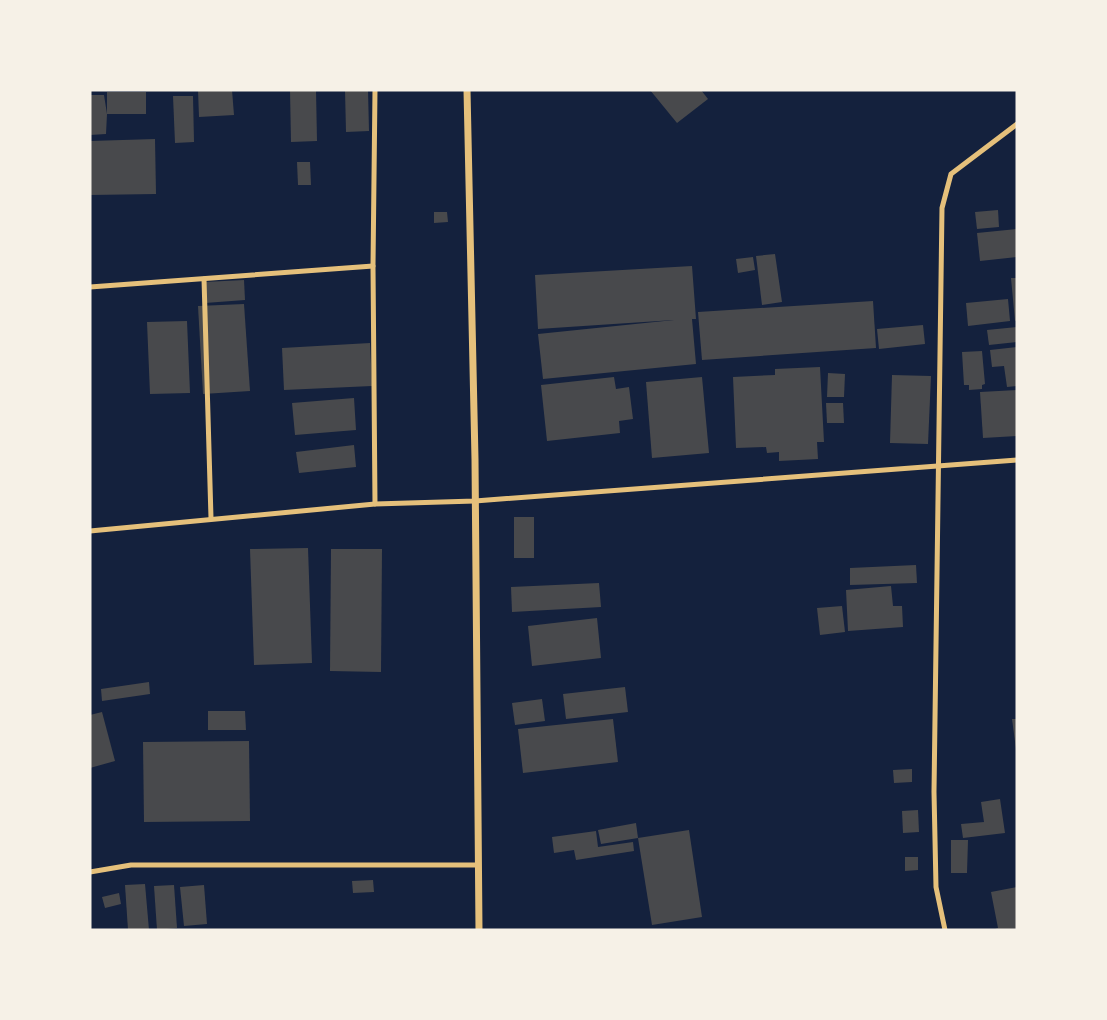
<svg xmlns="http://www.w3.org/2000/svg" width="1107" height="1020" font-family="Barlow,sans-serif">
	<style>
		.building { fill: #48494c }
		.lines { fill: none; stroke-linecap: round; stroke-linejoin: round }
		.minor { stroke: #e5c07b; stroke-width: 5 }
		.tertiary { stroke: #e5c07b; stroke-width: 7 }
	</style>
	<rect width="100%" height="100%" fill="#14213d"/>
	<g class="building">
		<polygon points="198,90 232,90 234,115 199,117"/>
		<polygon points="290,90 316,90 317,141 291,142"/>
		<polygon points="345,90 368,90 369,131 346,132"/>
		<polygon points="650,90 701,90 708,99 677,123"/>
		<polygon points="107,92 146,92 146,114 107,114 106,134 90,135 90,95 104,95 107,114"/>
		<polygon points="173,96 193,96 194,142 175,143"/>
		<polygon points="155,139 156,194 90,195 90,141"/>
		<polygon points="297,162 310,162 311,185 298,185"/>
		<polygon points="998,210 999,227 977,229 975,212"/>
		<polygon points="434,212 447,212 448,222 434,223"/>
		<polygon points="1017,229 1017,257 980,261 977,233"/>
		<polygon points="775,254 782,302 762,305 756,256"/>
		<polygon points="753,257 755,270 738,273 736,259"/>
		<polygon points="692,266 696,319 692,319 696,364 543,379 538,334 674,320 538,329 535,275"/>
		<polygon points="1011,278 1017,278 1017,320 1015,321"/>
		<polygon points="244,280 245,300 205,303 204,282"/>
		<polygon points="1008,299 1010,321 968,326 966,303"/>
		<polygon points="873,301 876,348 702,360 698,312"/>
		<polygon points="244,304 250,391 203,394 198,306"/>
		<polygon points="187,321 190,393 150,394 147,322"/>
		<polygon points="923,325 925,344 879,349 877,329"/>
		<polygon points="1017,327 1017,342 989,345 987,330"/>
		<polygon points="370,343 372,386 284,390 282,348"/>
		<polygon points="1017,347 1017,386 1007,387 1004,366 992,367 990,350"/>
		<polygon points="982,351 985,384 982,385 982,389 969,390 969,385 964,385 962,352"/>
		<polygon points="820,367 824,442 817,442 818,459 779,461 779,452 767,453 766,447 736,448 733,377 775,375 775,369"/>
		<polygon points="828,373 845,374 844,397 827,397"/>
		<polygon points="892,375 931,376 928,444 890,443"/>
		<polygon points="614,377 616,389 629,387 633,419 619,421 620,433 547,441 541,385"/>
		<polygon points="702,377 709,453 652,458 646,382"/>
		<polygon points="1017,390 1017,436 983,438 980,392"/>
		<polygon points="354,398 356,430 295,435 292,403"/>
		<polygon points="826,403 843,403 844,423 827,423"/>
		<polygon points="354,445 356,467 299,473 296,452"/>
		<rect x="514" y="517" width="20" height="41"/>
		<polygon points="308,548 312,663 254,665 250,549"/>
		<polygon points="331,549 382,549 381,672 330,671"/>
		<polygon points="916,565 917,583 850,585 850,568"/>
		<polygon points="599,583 601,607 512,612 511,587"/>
		<polygon points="891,586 893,606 902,606 903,627 848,631 846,590"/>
		<polygon points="842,606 845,632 820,635 817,608"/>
		<polygon points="597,618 601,658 532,666 528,626"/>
		<polygon points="149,682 150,694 102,701 101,689"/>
		<polygon points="625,687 628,712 566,719 563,694"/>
		<polygon points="542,699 545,721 515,725 512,703"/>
		<polygon points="208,711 245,711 246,730 208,730"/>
		<polygon points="102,712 115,761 90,768 90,715"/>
		<polygon points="613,719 618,762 523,773 518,729"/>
		<polygon points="1012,719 1017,719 1017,749 1016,749"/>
		<polygon points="249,741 250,821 144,822 143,742"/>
		<polygon points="912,769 912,782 894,783 893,770"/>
		<polygon points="1000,799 1005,833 963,838 961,824 984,822 981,802"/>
		<polygon points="918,810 919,832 903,833 902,811"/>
		<polygon points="636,823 638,838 601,844 598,830"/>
		<polygon points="689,830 702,917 652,925 638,838"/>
		<polygon points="596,831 598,847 633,842 634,851 576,860 574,850 554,853 552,837"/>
		<polygon points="951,840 968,840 967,873 951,873"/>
		<polygon points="905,857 918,857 918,870 905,871"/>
		<polygon points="373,880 374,892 353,893 352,881"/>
		<polygon points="145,884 149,930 128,930 125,885"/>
		<polygon points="174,885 177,928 157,930 154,886"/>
		<polygon points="204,885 207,924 184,926 180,887"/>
		<polygon points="1017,887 1017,930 992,930 998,928 991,892"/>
		<polygon points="119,893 121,904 105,908 102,897"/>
	</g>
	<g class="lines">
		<g class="minor">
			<polyline points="204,279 211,518"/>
			<polyline points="90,287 373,266"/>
			<polyline points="375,504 373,266 375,90"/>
			<polyline points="90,531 375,504 475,501 1017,460"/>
			<polyline points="90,872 131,865 477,865"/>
			<polyline points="945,930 936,887 934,792 942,208 951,174 1017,124"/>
		</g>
		<polyline class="tertiary" points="467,90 475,459 479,930"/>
	</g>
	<rect width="1107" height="1020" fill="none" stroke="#f6f1e7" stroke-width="183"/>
</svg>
